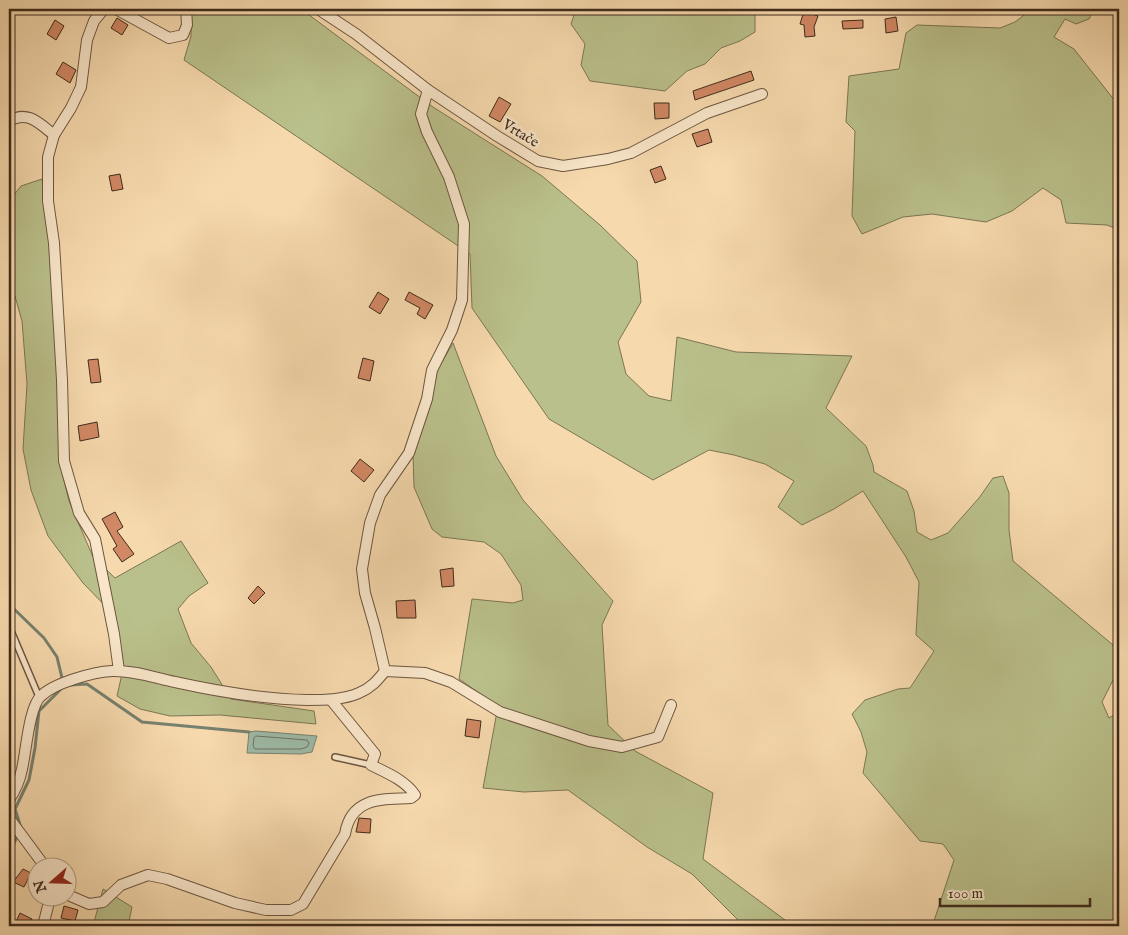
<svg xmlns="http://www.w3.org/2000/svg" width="1128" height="935" font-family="'IM FELL English',serif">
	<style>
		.green { fill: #bac08b; stroke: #7c7654 }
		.water { fill: #9dbaa7; stroke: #77816f }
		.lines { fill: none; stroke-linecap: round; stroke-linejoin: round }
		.shore { stroke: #6e7262; stroke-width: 1 }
		.stream { stroke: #77816f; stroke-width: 3 }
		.building { fill: #d18864; stroke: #3f2b1c }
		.lane-casing { stroke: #6d5640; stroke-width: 8 }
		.street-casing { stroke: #6d5640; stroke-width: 12 }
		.lane { stroke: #f9e6ca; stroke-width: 5 }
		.street { stroke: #f9e6ca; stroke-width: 10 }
		.labels { text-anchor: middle; stroke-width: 5; stroke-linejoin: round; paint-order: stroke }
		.street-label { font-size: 15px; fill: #3f2b1c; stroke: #f9e6ca }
	</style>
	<rect width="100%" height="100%" fill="#f6d9ad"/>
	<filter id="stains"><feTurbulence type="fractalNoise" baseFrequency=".004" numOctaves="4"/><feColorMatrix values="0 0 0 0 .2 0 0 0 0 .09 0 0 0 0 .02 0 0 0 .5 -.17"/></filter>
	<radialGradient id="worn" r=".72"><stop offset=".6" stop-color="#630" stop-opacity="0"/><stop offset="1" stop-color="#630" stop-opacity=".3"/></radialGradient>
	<g class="green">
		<polygon points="191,9 301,9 433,107 542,176 600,225 637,261 641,302 618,342 626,374 649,396 671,401 677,337 736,352 852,356 826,408 866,446 873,465 874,472 907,491 914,511 917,532 931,540 948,533 979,498 993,478 1003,476 1009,493 1009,530 1013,561 1113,645 1119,668 1102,702 1109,718 1119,712 1119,926 928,926 934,921 954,860 943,844 920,841 863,773 867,752 861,732 852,714 865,700 898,689 910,688 934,651 916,635 919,582 906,557 863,491 834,509 802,525 778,507 794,481 765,464 734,455 709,450 653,480 549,419 472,308 470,254 184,60 191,36"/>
		<polygon points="576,9 755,9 755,32 740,41 721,48 705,64 687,71 665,91 590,81 581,65 585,44 571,24"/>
		<polygon points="1032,9 1094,9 1089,19 1076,24 1065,19 1054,37 1074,49 1119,106 1119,230 1107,225 1066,223 1061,200 1043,188 1012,211 986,222 932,214 903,217 862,234 852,216 855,131 846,122 849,76 899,69 906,33 917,25 1000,28 1015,22"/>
		<polygon points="42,179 51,248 59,382 61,468 69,501 93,557 115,578 181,541 208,583 189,596 178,609 191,643 211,667 231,699 314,711 316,724 220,715 170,716 140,709 117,696 122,674 114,615 83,583 48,536 31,490 23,449 27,384 22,321 9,275 9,201 21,186"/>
		<polygon points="453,343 496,456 523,500 613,601 602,625 608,725 635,751 713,793 703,859 793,926 744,926 692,874 647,847 568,790 524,792 483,788 498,706 459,679 472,599 513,603 523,600 521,585 501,554 484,542 442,537 432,529 414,487 413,455 435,374"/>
		<polygon points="103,889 132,907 128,926 93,926"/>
	</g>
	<polygon class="water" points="256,731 317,736 312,752 301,754 247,753 249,732"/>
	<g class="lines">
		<polygon class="shore" points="256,736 307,740 309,743 307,747 301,749 255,749 253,746 254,738"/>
		<g class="stream">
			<polyline points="9,592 13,608 44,638 57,657 63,682"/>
			<polyline points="70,685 87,684 142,722 249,732"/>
			<polyline points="21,828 15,809 29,780 35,748 39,711 62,688"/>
			<polyline points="9,853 19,833"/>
		</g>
	</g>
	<g class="building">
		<polygon points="804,11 818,16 814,27 815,36 805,37 804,25 800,24"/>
		<polygon points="896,17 898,31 886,33 885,19"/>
		<polygon points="117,18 128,25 122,35 111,28"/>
		<polygon points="55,20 64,26 56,40 47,34"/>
		<polygon points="863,20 863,28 843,29 842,21"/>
		<polygon points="63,62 76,70 70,83 56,74"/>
		<polygon points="751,71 754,80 695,100 693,91"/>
		<polygon points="499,97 511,104 500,122 489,116"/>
		<polygon points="654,103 669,103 669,118 655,119"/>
		<polygon points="708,129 712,142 697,147 692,134"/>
		<polygon points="661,166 666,179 655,183 650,170"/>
		<polygon points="120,174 123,189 112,191 109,176"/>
		<polygon points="378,292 389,299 380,314 369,307"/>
		<polygon points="409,292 433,305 425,319 417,314 420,308 405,300"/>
		<polygon points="363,358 374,361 370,381 358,378"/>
		<polygon points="98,359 101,382 91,383 88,360"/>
		<polygon points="97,422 99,437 80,441 78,426"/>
		<polygon points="360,459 374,470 364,482 351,471"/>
		<polygon points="115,512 123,527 117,531 134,554 122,562 113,549 117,546 102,519"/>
		<polygon points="453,568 454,586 442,587 440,570"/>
		<polygon points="258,586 265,593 254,604 248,598"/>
		<polygon points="415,600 416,618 397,618 396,601"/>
		<polygon points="467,719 481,721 479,738 465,736"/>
		<polygon points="359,818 371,819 370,833 356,832"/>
		<polygon points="23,869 31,873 24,887 13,882"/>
		<polygon points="64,906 78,910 75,921 61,918"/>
		<polygon points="20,913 32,919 29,926 14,926"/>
	</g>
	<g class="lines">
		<defs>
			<g id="lane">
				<polyline points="9,626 39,697"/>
				<polyline points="335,757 371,765"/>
			</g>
			<g id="street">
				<polyline points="116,9 169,38 183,35 187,25 186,9"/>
				<polyline points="318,9 356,34 428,90 497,136 538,161 563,166 608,159 631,153 707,113 762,94"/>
				<path d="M9 121C28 110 39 123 54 135L71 108 81 87 87 40 94 21 104 9"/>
				<polyline points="54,135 48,157 48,201 54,243 62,380 64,461 79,513 95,539 114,634 119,671"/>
				<polyline points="385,671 425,673 451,682 500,712 589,741 622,747 658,737 671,705"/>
				<path d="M9 800C15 791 20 780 22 769 26 753 29 706 41 696 54 683 93 672 112 671 133 670 155 678 175 682 220 692 261 699 307 700 324 700 343 700 359 693 371 688 377 681 385 671L375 628 365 593 362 569 370 523 380 495 409 453 427 399 432 370 452 330 462 300 464 224 449 177 427 132 421 114 428 90"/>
				<polyline points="9,818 46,868"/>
				<path d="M68 895 89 904 103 902 121 885 148 875 167 879 235 903 266 910H291L303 904 345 834C351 798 380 799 411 798L415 795C405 780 387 773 371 765L375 754 331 700"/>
				<polyline points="43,926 50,898"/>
			</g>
		</defs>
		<use href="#lane" class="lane-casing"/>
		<use href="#street" class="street-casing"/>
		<use href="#lane" class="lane"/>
		<use href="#street" class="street"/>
	</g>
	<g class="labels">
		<g class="street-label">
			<text transform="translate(521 133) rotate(31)" y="5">Vrtače</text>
		</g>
	</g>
	<rect width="1128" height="935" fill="none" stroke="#f6d9ad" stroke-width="30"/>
	<rect x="10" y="10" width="1108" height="915" fill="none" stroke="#3f2b1c" stroke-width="2.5"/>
	<rect x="15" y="15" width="1098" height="905" fill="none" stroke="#3f2b1c"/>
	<g transform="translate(52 882) rotate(250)"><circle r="24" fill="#f9e6ca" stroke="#af9b84"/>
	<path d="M0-4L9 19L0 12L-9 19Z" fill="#8f2418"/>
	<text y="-8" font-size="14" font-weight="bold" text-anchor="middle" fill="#3f2b1c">N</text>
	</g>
	<path d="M940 898v8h150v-8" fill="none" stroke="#3f2b1c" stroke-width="2.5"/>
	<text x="948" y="898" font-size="15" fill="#3f2b1c" stroke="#f9e6ca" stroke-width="4" paint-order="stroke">100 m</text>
	<rect width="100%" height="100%" filter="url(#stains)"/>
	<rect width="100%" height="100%" fill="url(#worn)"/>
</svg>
